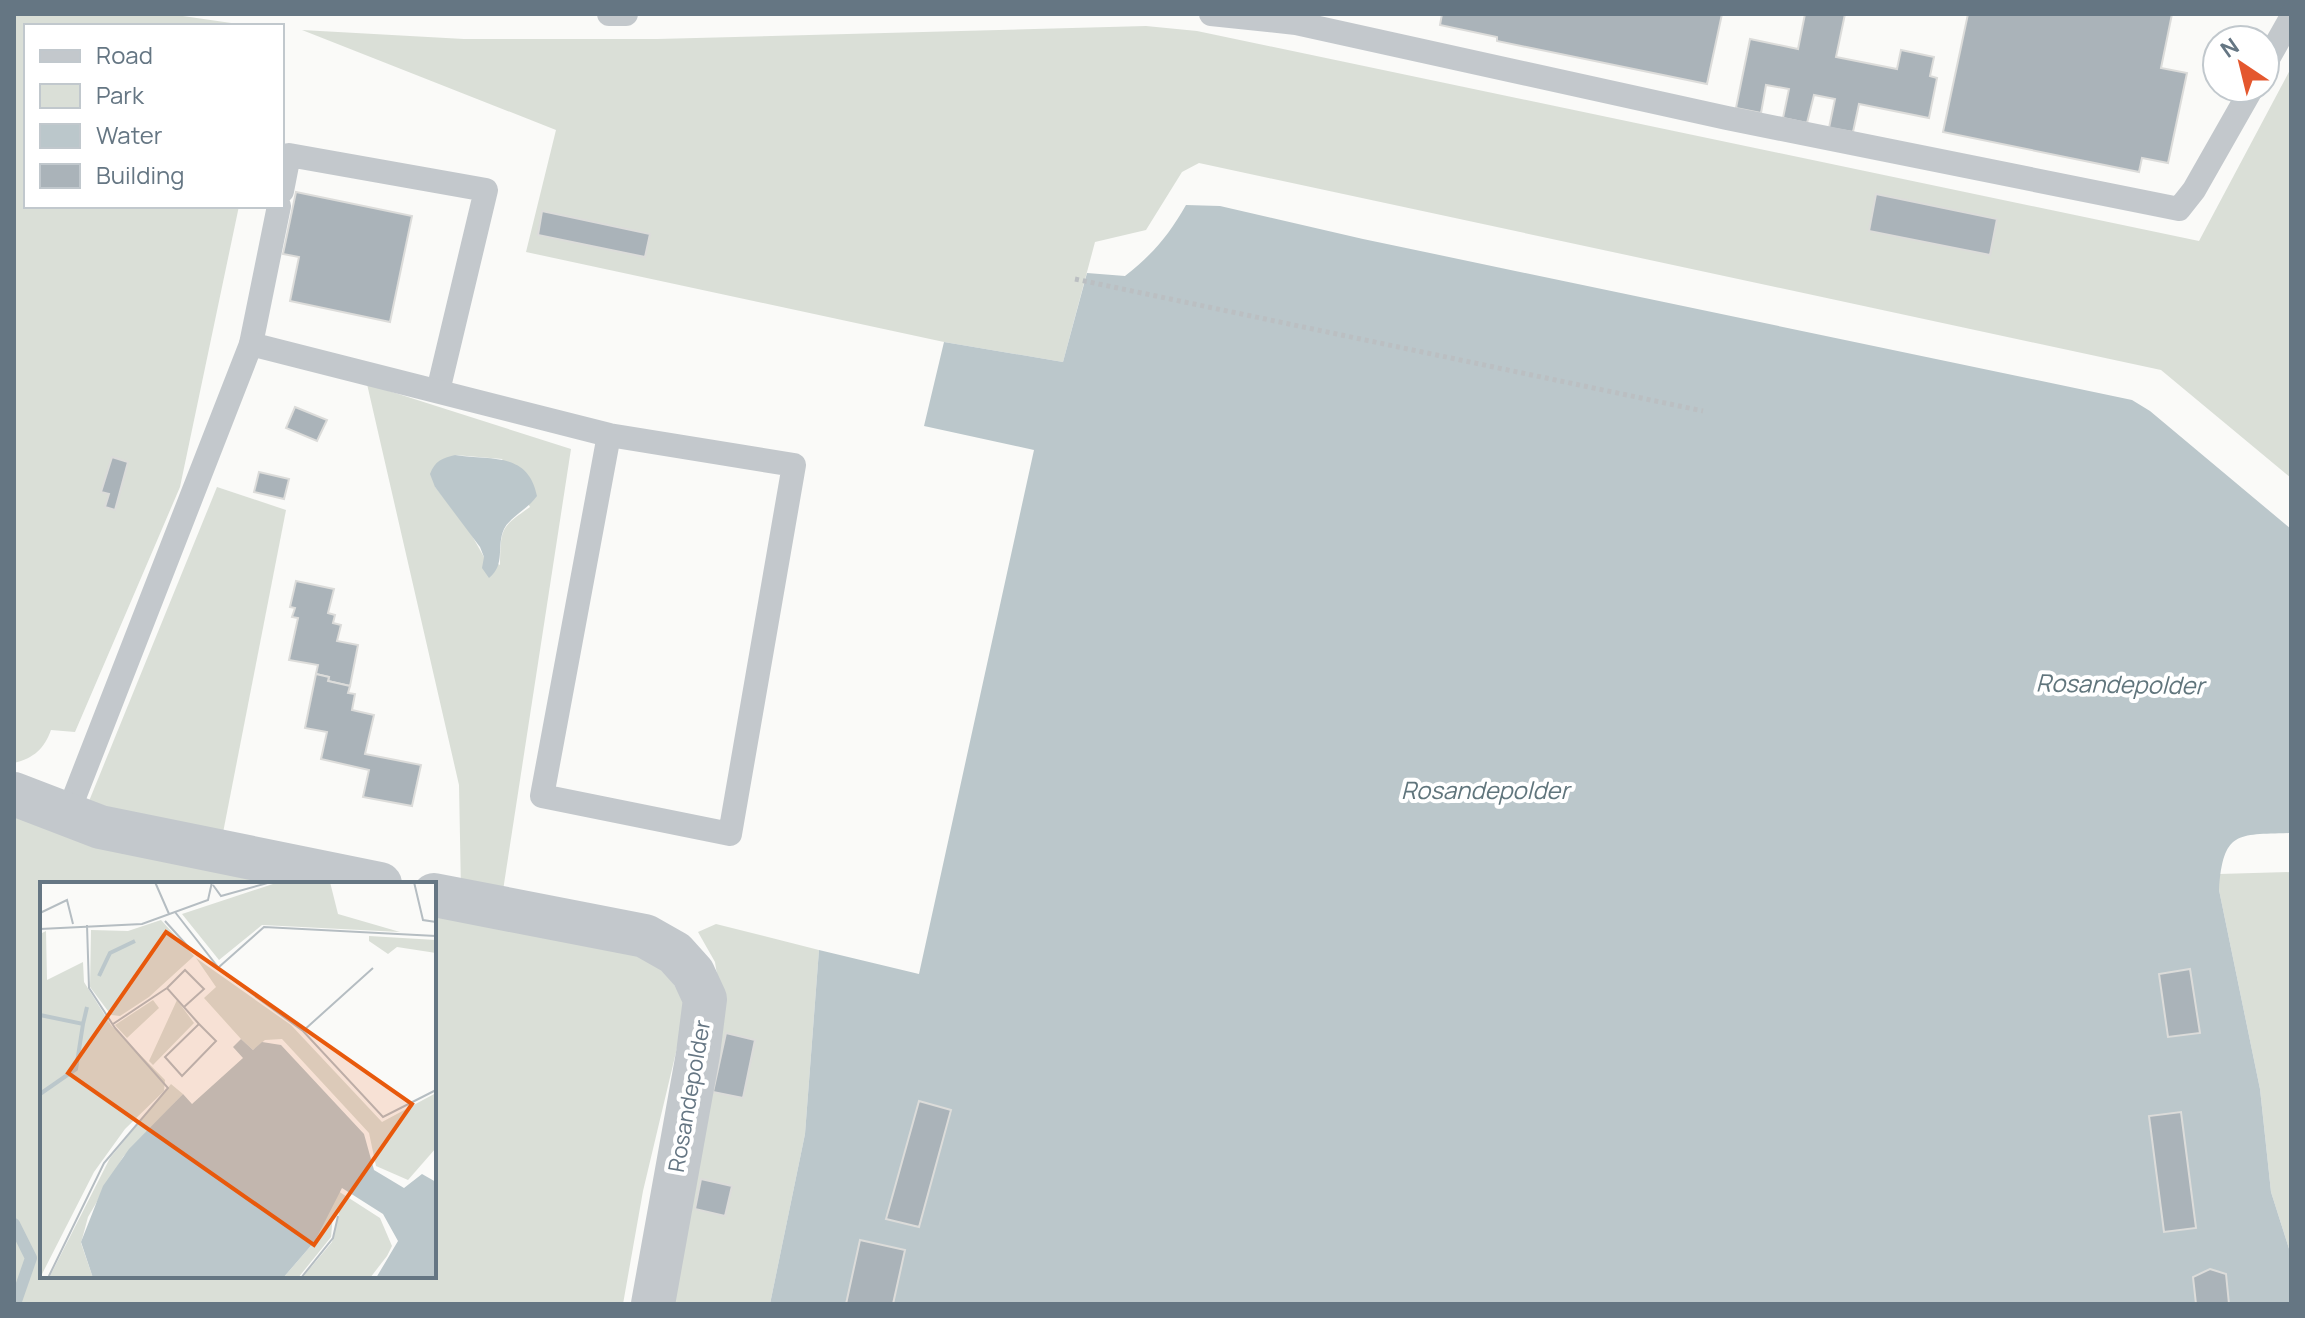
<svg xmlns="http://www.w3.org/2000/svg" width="2305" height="1318" font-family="Manrope,sans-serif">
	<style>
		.green { fill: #dadfd7; fill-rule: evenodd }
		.water { fill: #bbc7cb }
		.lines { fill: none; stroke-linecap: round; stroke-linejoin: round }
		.stream { stroke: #bbc7cb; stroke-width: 12 }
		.building { fill: #aab3b9; stroke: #dcdcda; stroke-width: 2 }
		.path { stroke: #bbbfc2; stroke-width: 5; stroke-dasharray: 4 4; stroke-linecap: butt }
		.service { stroke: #c3c8cc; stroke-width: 24 }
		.minor { stroke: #c3c8cc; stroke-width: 44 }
		.labels { text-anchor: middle; stroke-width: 8; stroke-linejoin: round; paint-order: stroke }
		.street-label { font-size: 22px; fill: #657683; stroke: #fff }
		.water-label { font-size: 24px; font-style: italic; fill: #60757c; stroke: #fff }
		.inset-river { fill: none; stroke: #bbc7cb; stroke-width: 4 }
		.inset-road { fill: none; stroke: #b5bdc2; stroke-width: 2 }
		.view { fill: #e8590c; fill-opacity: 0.15; stroke: #e8590c; stroke-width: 4 }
		.inset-edge { fill: none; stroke: #657683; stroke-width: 4 }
	</style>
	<rect width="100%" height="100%" fill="#fafaf8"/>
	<g class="green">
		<path d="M14 14H169L252 26H26V206H239L180 487 75 732 51 730C44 749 34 758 14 763Z"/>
		<polygon points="1146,26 1197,31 2199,241 2291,68 2291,478 2161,370 1199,163 1182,172 1146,230 1095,242 1063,362 944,342 526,252 556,130 302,30 464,39 657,39"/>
		<path d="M367 384 571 449 502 897 461 891 459 785ZM455 455 502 459 530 507C500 528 501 528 500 565L484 557 466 525 435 487Z"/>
		<polygon points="217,487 286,510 221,843 87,806"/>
		<polygon points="14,809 363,884 42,884 42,1276 434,1276 434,898 647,939 687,1006 643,1191 623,1304 14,1304"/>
		<polygon points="2291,872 2291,1255 2271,1192 2260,1089 2219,890 2219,874"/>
		<polygon points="716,924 819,950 805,1134 770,1304 665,1304 721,1000 715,962 698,932"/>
	</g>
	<g class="water">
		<path d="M1186 205 1220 206 1363 239 2132 400 2150 411 2291 529V833C2238 835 2223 830 2219 890L2260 1089 2271 1192 2291 1255V1304H770L805 1134 819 950 919 974 1034 450 924 426 944 342 1063 362 1087 273 1125 276C1153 254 1169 235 1186 205Z"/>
		<path d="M455 455C491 461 528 451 537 496 528 509 510 517 504 529 496 546 506 565 489 578L482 568 484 557 480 547 435 487 430 474C435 461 442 458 455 455Z"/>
	</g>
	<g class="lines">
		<polyline class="stream" points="14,1224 31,1258 15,1304"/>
	</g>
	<g class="building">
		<polygon points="1442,14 1722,14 1707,84 1497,41 1497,37 1440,25"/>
		<polygon points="1805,14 1845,14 1836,57 1897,69 1901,50 1934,57 1930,76 1937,78 1929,118 1859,104 1853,132 1829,128 1835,99 1814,95 1807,123 1783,118 1789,89 1766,85 1761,113 1736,108 1750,39 1798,49"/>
		<polygon points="1968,14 2172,14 2161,68 2187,73 2168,163 2142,158 2139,172 1943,132"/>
		<polygon points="296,192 412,216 390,322 290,301 299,257 283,254"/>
		<polygon points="1876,194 1997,219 1990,255 1869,231"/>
		<polygon points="542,211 650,234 645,257 538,235"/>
		<polygon points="295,407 327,420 317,441 286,428"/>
		<polygon points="112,457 128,462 115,510 105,507 109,494 101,492"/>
		<polygon points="259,472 289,479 284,499 254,492"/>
		<polygon points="296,581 334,589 328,613 335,615 333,623 341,625 337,641 358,645 350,686 328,681 329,677 316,674 318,665 289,660 298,618 292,617 295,608 290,607"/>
		<polygon points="316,674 329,677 328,681 350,686 348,693 355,694 352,710 374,715 365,754 421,765 412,806 363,797 369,770 321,759 327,732 305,728"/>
		<polygon points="2190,969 2200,1033 2168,1037 2159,974"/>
		<polygon points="726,1033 755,1040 743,1098 713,1092"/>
		<polygon points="919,1101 951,1110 919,1227 886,1219"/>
		<polygon points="2181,1112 2196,1228 2164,1232 2149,1116"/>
		<polygon points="701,1179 732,1186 725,1216 695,1209"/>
		<polygon points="860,1240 905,1250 893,1304 846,1304"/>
		<polygon points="2210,1269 2226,1274 2229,1304 2196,1304 2193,1277"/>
	</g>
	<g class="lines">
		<polyline class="path" points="1075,279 1703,411"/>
		<g class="service">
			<polyline points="609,14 626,14"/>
			<polyline points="1211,14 1296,23 1727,118 2179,209 2194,190 2252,88"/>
			<polyline points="2265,64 2291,18"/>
			<polyline points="282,191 289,155 486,190 438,391"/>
			<polyline points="251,344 279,206"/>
			<polyline points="68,813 251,344 609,435 542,796 730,834 794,465 609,435"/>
		</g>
		<g class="minor">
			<polyline points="14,794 100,827 380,884"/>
			<polyline points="434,895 645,936 675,953 693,973 705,999 698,1054 653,1304"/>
		</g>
	</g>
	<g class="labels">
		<g class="street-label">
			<text transform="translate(689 1096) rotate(-80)" y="8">Rosandepolder</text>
		</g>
		<g class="water-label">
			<text transform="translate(2120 685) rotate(1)" y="8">Rosandepolder</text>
			<text x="1485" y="799">Rosandepolder</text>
		</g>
	</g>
	<g transform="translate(40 882)">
		<rect width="396" height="396" fill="#fafaf8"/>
		<path d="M239 0H290L298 32 360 50 222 43 179 78 142 32ZM121 38 154 74 109 115 80 134 71 133 50 105 51 48 88 49ZM6 49 7 98 43 80 44 100 71 143 125 198 124 209 85 247 54 290 0 396V52ZM329 54 396 58V71L357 65 348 72 329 59ZM156 76 251 143 342 240 396 211V266L368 298 336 284 329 251 242 157 225 158 213 168 201 157 164 116 176 105ZM113 118 119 126 87 156 75 143ZM137 118 154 141 113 183 109 179ZM131 202 143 212 83 275 48 335 41 361 53 396H9L70 276ZM298 309 340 336 352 364 347 374 330 396H262L292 360 299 331 293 333 291 355 258 396H243L275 359Z" fill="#dadfd7"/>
		<path d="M201 157 213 168 222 160 241 163 324 252 334 288 364 306 382 292 396 300V396H336L358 359 343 332 302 306 275 359 243 396H53L41 360 63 304 89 267 143 212 152 222 203 176 193 165Z" fill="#bbc7cb"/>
		<path class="inset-river" d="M59 94 70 71 95 59M0 133 43 142 47 125M0 212 36 187 43 142"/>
		<path class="inset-road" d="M115 0 129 32M374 0 383 38 396 40M173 3 181 14 231 0M135 30 181 89 263 149 343 235 396 208M0 31 27 18 33 42M125 39 152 69 177 85M0 47 102 42 168 18 172 0M179 85 224 45 396 54M127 106 145 88 164 107 144 125M73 142 127 106 159 142 125 175 142 194 176 159 159 142M263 149 333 86M8 396 64 281 128 206 75 146 49 106 47 43M261 396 293 356 298 334"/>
		<path class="view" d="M126 50 372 222 274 363 28 191Z"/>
		<rect width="396" height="396" class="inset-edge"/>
	</g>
	<rect width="2305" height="1318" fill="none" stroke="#657683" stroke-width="32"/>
	<rect x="24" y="24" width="260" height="184" fill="#ffffff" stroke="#c1c8cd" stroke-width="2"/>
	<rect x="40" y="50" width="40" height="12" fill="#c3c8cc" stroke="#c1c8cd" stroke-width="2"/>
	<text x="96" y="64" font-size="24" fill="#657683">Road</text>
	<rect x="40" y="84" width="40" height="24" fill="#dadfd7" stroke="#c1c8cd" stroke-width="2"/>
	<text x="96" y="104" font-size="24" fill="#657683">Park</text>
	<rect x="40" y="124" width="40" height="24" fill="#bbc7cb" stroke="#c1c8cd" stroke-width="2"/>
	<text x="96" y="144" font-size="24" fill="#657683">Water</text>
	<rect x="40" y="164" width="40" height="24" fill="#aab3b9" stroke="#c1c8cd" stroke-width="2"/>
	<text x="96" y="184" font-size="24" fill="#657683">Building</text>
	<g transform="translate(2241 64) rotate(325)"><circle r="38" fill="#ffffff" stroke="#c1c8cd" stroke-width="2"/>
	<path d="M0-6L14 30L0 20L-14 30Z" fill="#e4572e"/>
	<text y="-12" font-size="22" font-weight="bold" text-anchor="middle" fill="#657683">N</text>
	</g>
</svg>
